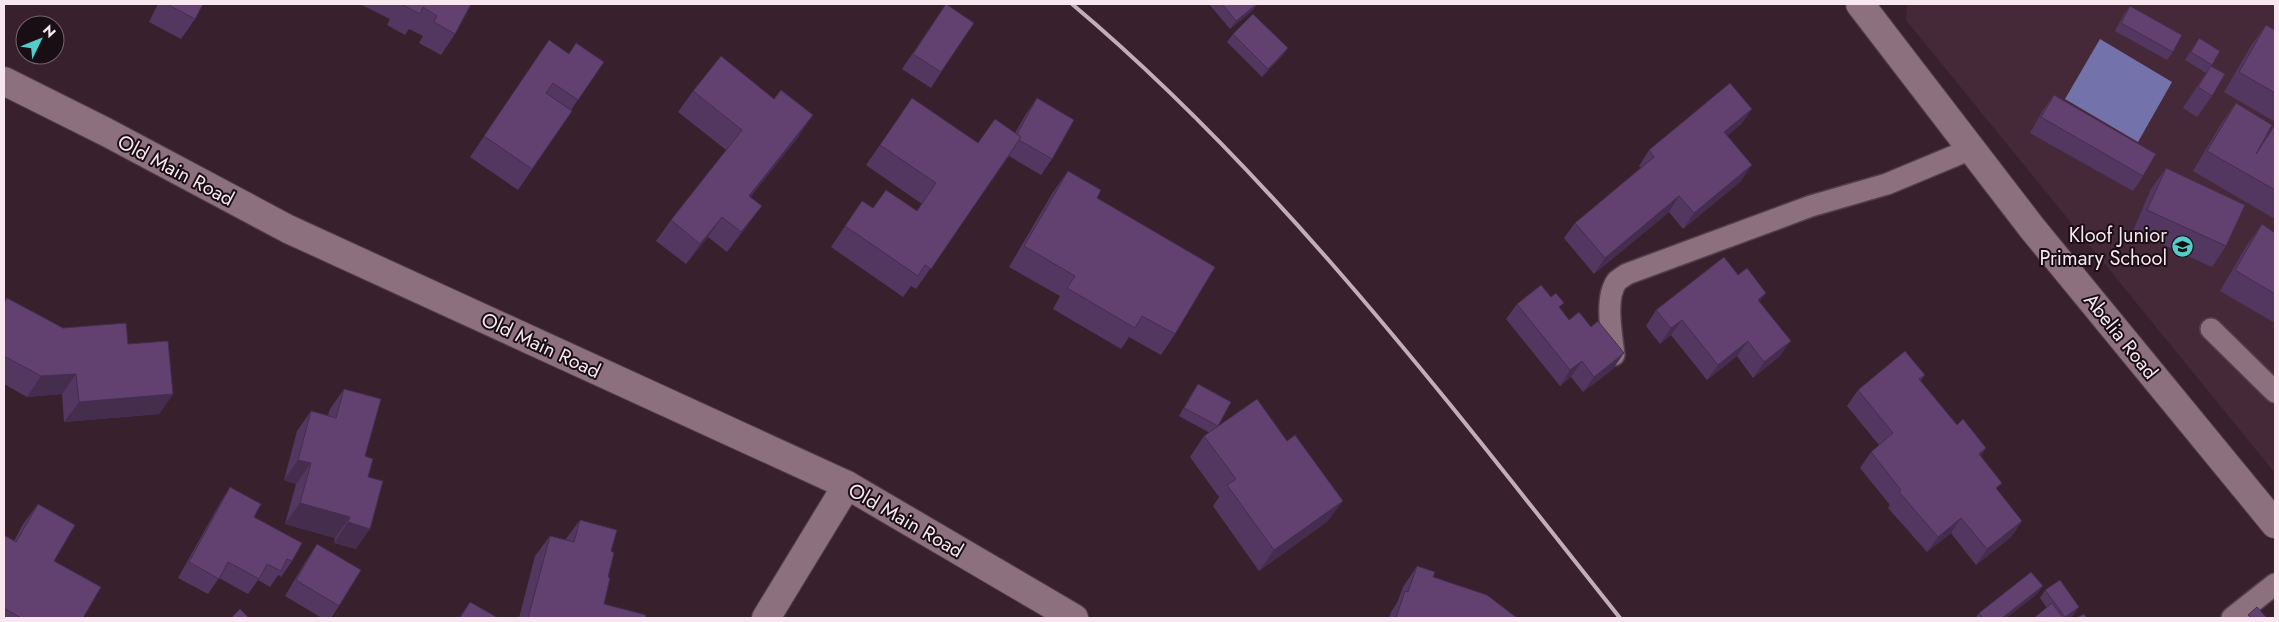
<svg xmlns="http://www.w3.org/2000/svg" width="2279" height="622" font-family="Jost,sans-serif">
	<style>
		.built { fill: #462939 }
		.water { fill: #7472aa }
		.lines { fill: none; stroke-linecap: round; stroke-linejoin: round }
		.service-casing { stroke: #533f4a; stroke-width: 24 }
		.minor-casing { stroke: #533f4a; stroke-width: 30 }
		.tertiary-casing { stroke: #533f4a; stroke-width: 30 }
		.service { stroke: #8c707e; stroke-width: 21 }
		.minor { stroke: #8c707e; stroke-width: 28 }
		.tertiary { stroke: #8c707e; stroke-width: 28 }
		.rail { stroke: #c1afb8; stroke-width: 4 }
		.wall { fill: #543760 }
		.shaded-wall { fill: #452d4e }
		.building { fill: #624070; stroke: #452d4e }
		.labels { text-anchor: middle; stroke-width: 4; stroke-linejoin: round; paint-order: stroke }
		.street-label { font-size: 20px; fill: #f8e7ef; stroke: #190e14 }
		.poi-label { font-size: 20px; fill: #f8e7ef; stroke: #190e14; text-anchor: end }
	</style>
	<rect width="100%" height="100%" fill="#38212d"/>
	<polygon class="built" points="1907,4 2275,4 2275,473 1906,20"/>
	<polygon class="water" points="2100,39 2172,82 2138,142 2065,99"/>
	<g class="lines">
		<defs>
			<g id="service">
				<polyline points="2211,329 2275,392"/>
				<path d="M1614 355C1612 336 1604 298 1617 281 1619 279 1624 276 1627 274L1811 206 1887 184 1971 149"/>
				<polyline points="2232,618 2275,584"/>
			</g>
			<g id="minor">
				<polyline points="1860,4 2032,228 2275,524"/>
				<polyline points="766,618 847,485"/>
			</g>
			<polyline id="tertiary" points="4,81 106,132 288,229 847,485 1074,618"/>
		</defs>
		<use href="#service" class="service-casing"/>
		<use href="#minor" class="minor-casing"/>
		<use href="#tertiary" class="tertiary-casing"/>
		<use href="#service" class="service"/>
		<use href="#minor" class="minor"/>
		<use href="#tertiary" class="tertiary"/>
		<path class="rail" d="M1072 4C1280 179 1452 407 1620 618"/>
	</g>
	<g class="wall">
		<polygon points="158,4 203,4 195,19 181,39 149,22"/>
		<polygon points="360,4 471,4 455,34 441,55 419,43 423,36 409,29 405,35 387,25 390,19"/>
		<polygon points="946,4 941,72 931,88 902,69"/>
		<polygon points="1209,4 1257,4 1252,11 1230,29"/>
		<polygon points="2130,6 2173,52 2167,60 2115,31 2124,14"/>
		<polygon points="2266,25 2275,30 2275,122 2224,92 2251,46"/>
		<polygon points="1233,34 1288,48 1282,56 1262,77 1227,42"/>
		<polygon points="2199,38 2220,51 2211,66 2212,96 2197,117 2183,108 2206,73 2185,60"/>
		<polygon points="576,43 604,62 571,110 572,111 518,190 470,157 535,61 569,54"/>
		<polygon points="693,91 799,136 750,197 747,226 727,252 708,237 686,264 656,241 671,220 726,150 678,112"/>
		<polygon points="2054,95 2143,176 2133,191 2030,133 2043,110"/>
		<polygon points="1037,98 1052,159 1041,175 1009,156 916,289 911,286 903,297 831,247 862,201 873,208 917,211 922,204 866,165 898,119 978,143 1015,133 1026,114"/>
		<polygon points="2236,103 2263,141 2275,125 2275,219 2193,171 2221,124"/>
		<polygon points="1752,109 1741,124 1727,136 1741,181 1683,229 1669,212 1594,274 1564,238 1575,223 1641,168 1639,166 1649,150"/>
		<polygon points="2166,168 2226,246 2212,267 2133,231 2151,189"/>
		<polygon points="1068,171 1097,198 1175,334 1161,355 1129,337 1121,349 1053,309 1060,296 1009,267 1053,192"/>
		<polygon points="2262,224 2275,233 2275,323 2220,291 2247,245"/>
		<polygon points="7,298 63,328 128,344 173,394 159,414 64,422 62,394 27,397 4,384 4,302"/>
		<polygon points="1760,302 1780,356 1753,378 1737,356 1707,380 1671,335 1660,344 1646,326 1656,310"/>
		<polygon points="1517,304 1561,309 1569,320 1613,369 1583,392 1571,377 1560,386 1506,319"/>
		<polygon points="1925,375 1920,381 1981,456 1997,490 2022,521 2011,537 1976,565 1951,533 1927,552 1888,508 1890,505 1860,468 1871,452 1879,445 1847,406 1858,390"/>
		<polygon points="1198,384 1218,426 1328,521 1259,571 1213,506 1219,497 1190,457 1204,436 1210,433 1179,416 1192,393"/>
		<polygon points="344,389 365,456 368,477 356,549 334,543 335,538 285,524 296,484 284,480 297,431 311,411 328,415 330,409"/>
		<polygon points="230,487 292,561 281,577 278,575 270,587 258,580 248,594 219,578 208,594 178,578 220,503"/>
		<polygon points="38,504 54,561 83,618 4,618 4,535 14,541 23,524"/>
		<polygon points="580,520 611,551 604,604 645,618 519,618 535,556 550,536 565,540"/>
		<polygon points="317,544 339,606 331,618 322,618 285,596 307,559"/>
		<polygon points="1417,566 1433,577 1517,618 1389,618 1391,612 1397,603 1403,587"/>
		<polygon points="2045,590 2079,607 2073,615 2069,618 2034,618 2047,608 2040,598"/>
		<polygon points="2037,594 2006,618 1975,618 1979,613"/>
		<polygon points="470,602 498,618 459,618"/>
	</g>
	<g class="shaded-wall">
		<polygon points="1257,4 1252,11 1230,29 1236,21"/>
		<polygon points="1288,48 1282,56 1262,77 1268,69"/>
		<polygon points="1752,109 1741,124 1714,148 1724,132"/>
		<polygon points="813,115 799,136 735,217 749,196"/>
		<polygon points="1752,165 1741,181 1683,229 1694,213"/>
		<polygon points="1679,196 1669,212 1594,274 1605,258"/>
		<polygon points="762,206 747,226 727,252 741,232"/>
		<polygon points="722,217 708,237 686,264 700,244"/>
		<polygon points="1766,293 1755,308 1758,300"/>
		<polygon points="1682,320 1671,335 1660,344 1671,328"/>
		<polygon points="1748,341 1737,356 1707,380 1718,365"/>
		<polygon points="1791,341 1780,356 1753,378 1764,362"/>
		<polygon points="1624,353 1613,369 1583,392 1594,377"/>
		<polygon points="1582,361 1571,377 1560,386 1570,370"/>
		<polygon points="76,374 62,394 27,397 41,376"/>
		<polygon points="173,394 159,414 64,422 79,402"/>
		<polygon points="1986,448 1976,464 1979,454"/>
		<polygon points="298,460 311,463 296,484 284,480"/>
		<polygon points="1343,501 1328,521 1259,571 1274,550"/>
		<polygon points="300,503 350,517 335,538 285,524"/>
		<polygon points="1961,518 1951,533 1927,552 1938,537"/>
		<polygon points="2022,521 2011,537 1976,565 1987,549"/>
		<polygon points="348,522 370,529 356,549 334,543"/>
		<polygon points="2043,586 2037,594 2006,618 2002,618"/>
		<polygon points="2079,607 2073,615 2069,618 2065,618"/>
	</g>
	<g class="building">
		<polygon points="167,4 203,4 195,19"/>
		<polygon points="401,4 471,4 455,34 434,22 437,16 423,7 420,14"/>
		<polygon points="946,4 974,23 941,72 913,54"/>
		<polygon points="1222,4 1257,4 1236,21"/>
		<polygon points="2130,6 2182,35 2173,52 2121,23"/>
		<polygon points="1253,14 1288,48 1268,69 1233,34"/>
		<polygon points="2266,25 2275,30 2275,93 2239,72"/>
		<polygon points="2199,38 2220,51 2212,65 2191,52"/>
		<polygon points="549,40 569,54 576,43 604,62 578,100 553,83 546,93 572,111 532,169 484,136"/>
		<polygon points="721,56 774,99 781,90 813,115 749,196 762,206 741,232 722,217 700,244 671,220 742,130 693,91"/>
		<polygon points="2211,66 2225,74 2212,96 2198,87"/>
		<polygon points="1730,83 1752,109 1724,132 1752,165 1694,213 1679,196 1605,258 1575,223 1654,157 1649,150"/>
		<polygon points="2054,95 2156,154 2143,176 2041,117"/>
		<polygon points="912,98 978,143 995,119 1021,137 931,269 925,265 918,276 845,226 862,201 873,208 886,190 917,211 936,183 880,145"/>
		<polygon points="1037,98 1074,120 1052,159 1019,140 1021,137 1017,134"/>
		<polygon points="2236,103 2272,125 2256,154 2275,125 2275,190 2207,151"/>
		<polygon points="2166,168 2245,205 2226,246 2147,210"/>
		<polygon points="1068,171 1101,190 1097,198 1215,267 1175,334 1142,316 1135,328 1067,288 1075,276 1024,246"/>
		<polygon points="2262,224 2275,233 2275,294 2235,270"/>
		<polygon points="1724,257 1738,275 1747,268 1766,293 1758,300 1791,341 1764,362 1748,341 1718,365 1682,320 1671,328 1656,310"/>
		<polygon points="1541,285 1551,297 1556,293 1564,303 1559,307 1569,320 1579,312 1591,327 1598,321 1624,353 1594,377 1582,361 1570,370 1517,304"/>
		<polygon points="7,298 63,328 126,323 128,344 168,341 173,394 79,402 76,374 41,376 4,356 4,303"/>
		<polygon points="1905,351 1925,375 1919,379 1957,425 1963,419 1986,448 1979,454 2002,483 1996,488 2022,521 1987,549 1961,518 1938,537 1899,492 1901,490 1871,452 1893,433 1858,390"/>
		<polygon points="1198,384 1231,402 1218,426 1184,408"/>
		<polygon points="344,389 381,399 365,456 373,459 368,477 383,481 370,529 348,522 350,517 300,503 311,463 298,460 311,411 336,418"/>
		<polygon points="1257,399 1287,441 1295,435 1343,501 1274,550 1227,485 1236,479 1204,436"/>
		<polygon points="230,487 261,504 254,517 302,543 292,561 287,559 281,571 267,564 259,579 228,562 219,579 189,562"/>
		<polygon points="38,504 75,525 54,561 101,587 83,618 21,618 4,608 4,535 16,542"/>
		<polygon points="580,520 617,530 611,551 614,553 608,577 610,578 604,604 646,615 645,618 528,618 550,536 574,542"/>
		<polygon points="317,544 361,570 339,606 296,580"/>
		<polygon points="1417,566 1435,572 1433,577 1487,595 1517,618 1396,618 1405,591 1408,592"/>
		<polygon points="2031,572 2043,586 2002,618 1983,618 1979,613"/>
		<polygon points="2060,580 2079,607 2065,617 2045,590"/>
		<polygon points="470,602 498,618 460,618"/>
		<polygon points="2052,603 2063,618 2034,618"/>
		<polygon points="2257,607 2266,617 2264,618 2251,618 2248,615"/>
		<polygon points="240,609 249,618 231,618"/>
		<polygon points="2084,614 2087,618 2076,618"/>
	</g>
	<defs>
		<symbol id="school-disc" viewBox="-11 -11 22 22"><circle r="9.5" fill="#53cdc9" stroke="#190e14"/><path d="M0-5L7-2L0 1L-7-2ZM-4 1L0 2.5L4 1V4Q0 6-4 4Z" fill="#111"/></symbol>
	</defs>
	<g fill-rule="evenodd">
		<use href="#school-disc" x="2170" y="234" width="25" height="25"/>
	</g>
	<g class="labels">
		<g class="street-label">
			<text transform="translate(176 170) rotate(28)" y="7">Old Main Road</text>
			<text transform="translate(2121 336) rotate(51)" y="7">Abelia Road</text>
			<text transform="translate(541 345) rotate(25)" y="7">Old Main Road</text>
			<text transform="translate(906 520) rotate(30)" y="7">Old Main Road</text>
		</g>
		<g class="poi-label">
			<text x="2167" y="242">Kloof Junior<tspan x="2167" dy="23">Primary School</tspan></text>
		</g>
	</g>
	<rect width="2279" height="622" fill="none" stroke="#f8e7ef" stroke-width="10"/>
	<g transform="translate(40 40) rotate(47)"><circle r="24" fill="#190e14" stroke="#72656c"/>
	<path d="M0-4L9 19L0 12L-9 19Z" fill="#53cdc9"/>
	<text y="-8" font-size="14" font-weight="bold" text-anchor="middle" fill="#f8e7ef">N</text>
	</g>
</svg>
